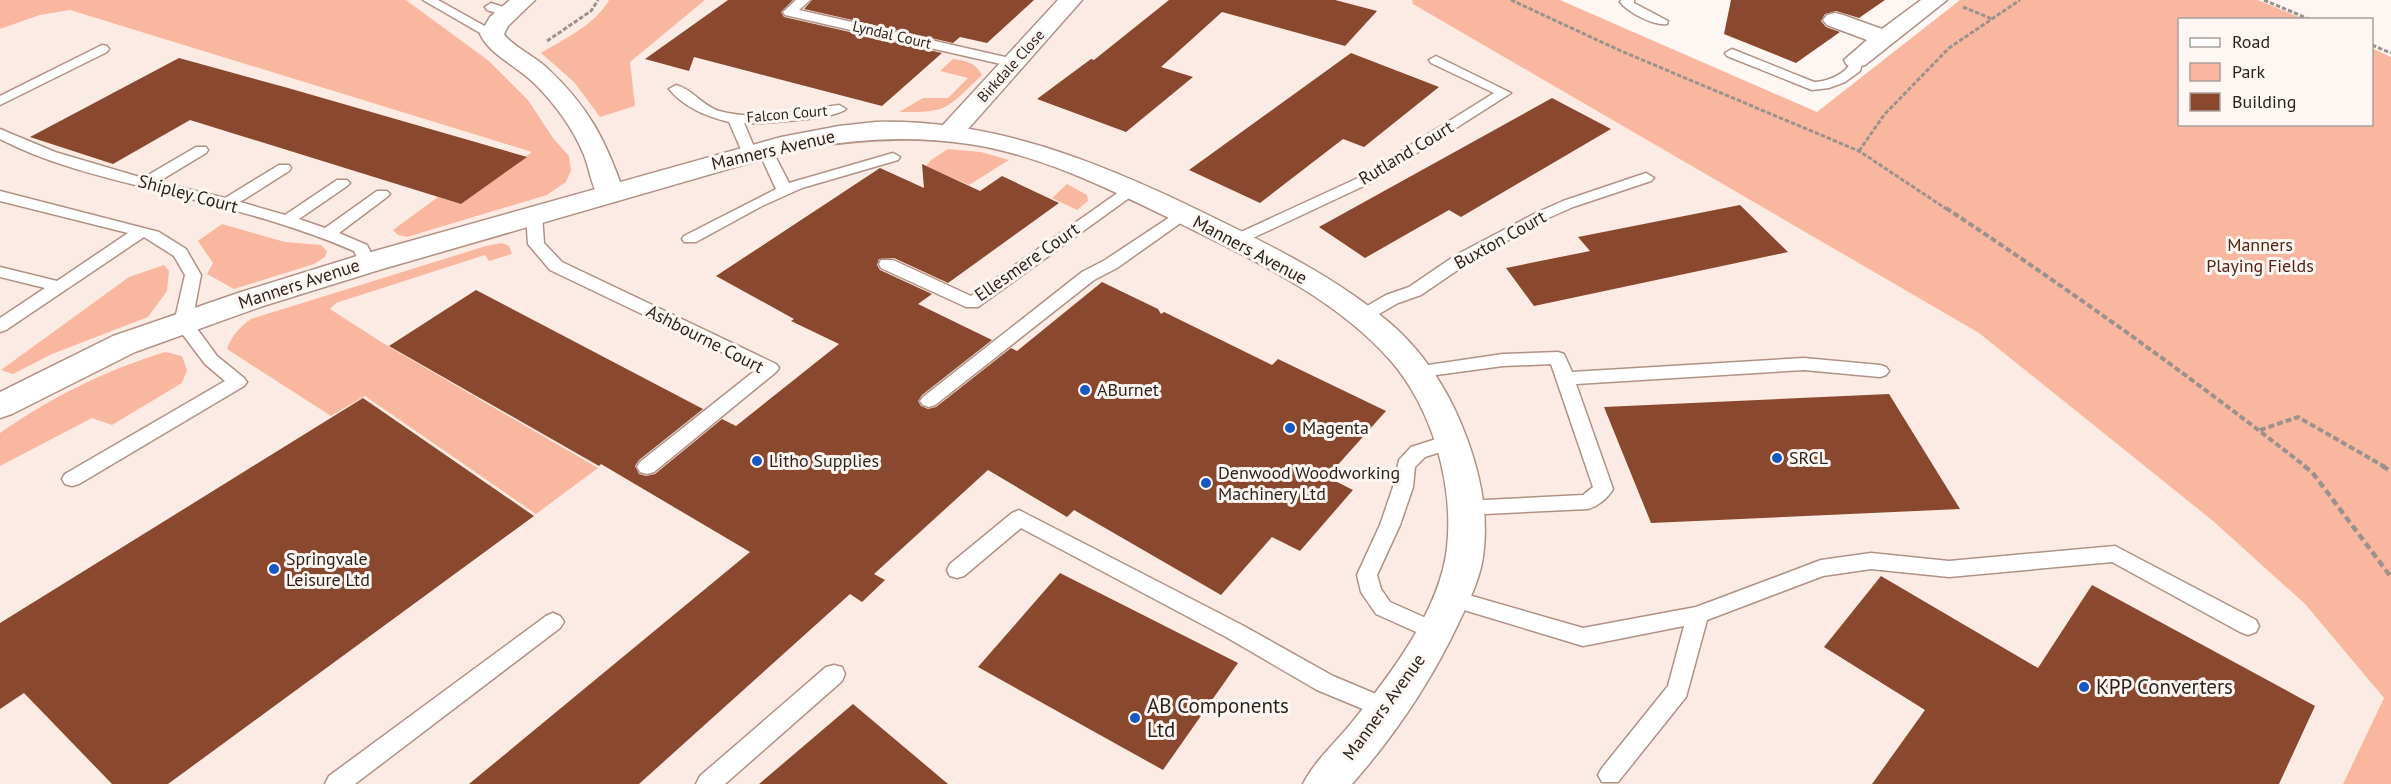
<svg xmlns="http://www.w3.org/2000/svg" width="2391" height="784" font-family="'PT Sans',sans-serif">
	<style>
		.built { fill: #fcebe4 }
		.green { fill: #fab79f }
		.building { fill: #8a482e }
		.lines { fill: none; stroke-linecap: round; stroke-linejoin: round }
		.service-casing { stroke: #b19185; stroke-width: 3 }
		.minor-casing { stroke: #b19185; stroke-width: 3 }
		.tertiary-casing { stroke: #b19185; stroke-width: 3 }
		.path-far2 { stroke: #9b928e; stroke-width: 3; stroke-dasharray: 4.5 2; stroke-linecap: butt }
		.path-far1 { stroke: #9b928e; stroke-width: 4; stroke-dasharray: 6 3; stroke-linecap: butt }
		.path { stroke: #9b928e; stroke-width: 4.5; stroke-dasharray: 7 4; stroke-linecap: butt }
		.service { fill: #fff; fill-rule: evenodd }
		.minor { fill: #fff; fill-rule: evenodd }
		.tertiary { fill: #fff; fill-rule: evenodd }
		.poi-dot { fill: #1659c4; stroke: #fdf6f3; stroke-width: 2 }
		.labels { text-anchor: middle; stroke-width: 6; stroke-linejoin: round; paint-order: stroke }
		.far-street-label { font-size: 15px; fill: #2b1f1a; stroke: #fdf6f3 }
		.street-label { font-size: 18px; fill: #2b1f1a; stroke: #fdf6f3 }
		.park-label { font-size: 18px; fill: #522310; stroke: #fdf6f3 }
		.poi-label { font-size: 18px; fill: #2b1f1a; stroke: #fdf6f3; text-anchor: start }
		.near-poi-label { font-size: 21px; fill: #2b1f1a; stroke: #fdf6f3; text-anchor: start }
	</style>
	<rect width="100%" height="100%" fill="#fdf6f3"/>
	<polygon class="built" points="406,0 1412,0 1414,4 1979,333 2213,521 2305,604 2384,698 2343,784 0,784 0,29 40,15 70,10 533,152 528,100 489,61"/>
	<g class="green">
		<polygon points="0,0 406,0 489,61 528,100 553,138 569,156 571,170 566,182 547,195 407,237 398,235 393,230 438,197 461,204 532,152 70,10 40,15 0,29"/>
		<path d="M609 0H705L630 62 635 106 600 117 574 82 541 53C564 39 596 24 609 0Z"/>
		<polygon points="1412,0 1560,0 1817,112 1960,0 2258,0 2304,19 2180,20 2180,124 2372,124 2372,48 2391,57 2391,784 2343,784 2384,698 2305,604 2213,521 1979,333 1413,4"/>
		<path d="M953 59C966 61 975 62 982 75 947 108 949 113 899 112L923 98H948L968 78 940 71Z"/>
		<polygon points="948,149 981,152 1009,160 969,185 926,166 931,160"/>
		<polygon points="1067,184 1087,195 1088,201 1077,210 1052,198"/>
		<polygon points="222,224 285,242 321,245 327,251 325,257 314,264 234,289 207,274 213,263 198,241"/>
		<path d="M502 243 509 246 512 254 489 261 485 255 336 303 330 309 386 345 598 468 536 514 365 396 331 416 227 349C232 335 239 328 251 319L486 246Z"/>
		<polygon points="164,265 169,271 167,291 148,317 52,354 13,374 1,370 129,277"/>
		<path d="M165 352 182 356 187 370 182 383 112 425 92 418 0 466V433C50 398 106 370 165 352Z"/>
	</g>
	<g class="building">
		<polygon points="728,0 793,0 781,12 784,17 942,53 882,106 694,57 689,71 645,59"/>
		<polygon points="812,0 1034,0 987,43 960,37 953,43 804,9"/>
		<polygon points="1169,0 1335,0 1377,11 1345,46 1222,12 1161,67 1193,77 1126,132 1037,99 1091,59 1094,60"/>
		<polygon points="1731,0 1885,0 1859,18 1836,11 1825,14 1821,21 1826,27 1840,32 1796,63 1724,34"/>
		<polygon points="1351,53 1439,87 1364,147 1343,139 1260,203 1189,170"/>
		<polygon points="179,58 288,88 527,157 461,204 190,120 113,164 30,137"/>
		<polygon points="1552,98 1611,129 1461,217 1449,210 1365,258 1319,227"/>
		<polygon points="922,164 980,191 1002,176 1059,203 948,283 894,258 879,259 877,265 880,270 932,294 918,304 992,340 922,395 918,401 921,406 928,409 936,407 1011,348 1017,351 1102,282 1158,309 1161,314 1164,312 1272,365 1278,359 1386,411 1327,477 1353,490 1300,551 1272,537 1221,595 1074,510 1067,517 988,470 874,574 885,580 862,602 850,594 639,784 469,784 750,552 601,464 599,466 389,346 476,290 703,409 639,460 635,466 639,474 646,476 655,474 722,419 736,426 839,344 791,321 794,319 716,276 880,168 924,188"/>
		<polygon points="1740,205 1788,252 1534,306 1506,268 1590,251 1578,237"/>
		<polygon points="1889,394 1960,509 1651,523 1604,407"/>
		<polygon points="363,398 534,516 168,784 112,784 24,693 0,709 0,623"/>
		<polygon points="1060,573 1238,663 1163,770 978,667"/>
		<polygon points="1881,576 2038,668 2092,585 2315,706 2279,784 1872,784 1925,710 1824,647"/>
		<polygon points="853,704 948,784 759,784"/>
	</g>
	<g class="lines">
		<defs>
			<g id="service">
				<polygon points="423,0 438,0 499,34 492,38 487,37"/>
				<polygon points="796,0 810,0 799,10 1014,59 1021,63 1014,67 785,15 783,12"/>
				<path d="M1621 0H1634V3L1668 21 1667 24C1653 26 1628 12 1620 2Z"/>
				<polygon points="491,3 512,10 514,13 508,17 487,10 485,7"/>
				<polygon points="102,45 107,46 109,49 107,52 0,105 0,96"/>
				<path d="M1732 49 1814 82C1824 82 1841 76 1848 67 1850 64 1850 60 1851 57H1861L1863 60 1860 71 1845 82 1829 88 1812 90 1727 56 1725 53Z"/>
				<polygon points="1436,56 1511,93 1368,184 1242,243 1230,243 1228,240 1230,237 1358,178 1494,93 1431,63 1429,60"/>
				<path d="M676 85C692 89 703 106 719 111 758 122 801 110 839 105L846 109C836 119 761 124 744 123L757 154 750 158 743 154 729 122C706 116 685 108 669 89Z"/>
				<path d="M0 129 55 152 143 178 196 147H206L208 150 206 153 158 182 225 198 279 165H289L291 168 289 171 240 202 285 215 337 180H347L350 183 347 186 299 219 325 228 377 191H387L390 194 387 197 339 233 367 245 376 263 374 267H362L354 251C296 226 236 210 175 195 116 180 54 167 0 139Z"/>
				<polygon points="765,146 772,150 789,183 893,153 900,157 898,160 802,188 762,206 696,242 684,242 682,239 684,236 776,189 758,150"/>
				<polygon points="1646,173 1654,178 1651,181 1573,207 1546,219 1468,263 1421,295 1398,303 1367,321 1355,321 1353,317 1355,313 1386,295 1409,287 1456,255 1536,213 1563,201"/>
				<polygon points="1131,185 1136,187 1139,190 1136,193 978,307 966,307 881,268 879,264 881,260 893,260 971,296 1126,187"/>
				<polygon points="0,191 159,232 186,249 201,275 192,322 217,356 244,378 247,382 244,386 79,484 72,486 65,484 62,479 65,474 225,381 205,364 174,323 185,275 174,256 144,237 6,330 0,332 0,318 45,288 0,277 0,267 57,281 128,233 0,201"/>
				<polygon points="1184,209 1189,211 1192,214 1189,217 1117,268 1094,280 935,405 929,407 923,405 920,401 923,397 1082,272 1105,260 1179,211"/>
				<polygon points="534,210 542,215 544,243 562,262 776,364 779,368 776,372 654,472 647,474 640,472 637,467 640,462 757,369 550,270 528,244 526,215"/>
				<path d="M1558 352 1564 354 1572 372 1804 358 1880 365 1886 367 1889 371 1886 375 1880 377 1804 370 1576 384 1613 489C1608 498 1598 506 1588 509L1465 515 1458 513 1455 508 1458 503 1465 501 1583 495 1593 487 1551 364 1503 366 1414 378 1408 376 1405 372 1408 368 1503 354Z"/>
				<polygon points="1452,434 1459,436 1461,441 1459,446 1425,457 1415,467 1413,487 1400,525 1377,575 1381,589 1390,602 1444,626 1447,632 1444,638 1436,641 1376,614 1361,592 1357,575 1380,525 1393,487 1399,460 1411,447"/>
				<polygon points="1019,510 1242,625 1333,676 1395,702 1398,709 1395,716 1387,719 1317,690 1226,637 1021,528 964,576 957,578 950,576 947,570 950,564 1012,513"/>
				<polygon points="2115,546 2256,620 2259,626 2256,632 2248,635 2240,632 2112,562 1949,577 1871,569 1823,576 1707,620 1686,697 1618,782 1602,782 1598,775 1602,768 1668,686 1684,626 1583,646 1444,604 1441,598 1444,592 1451,590 1583,628 1696,607 1821,560 1871,553 1949,561"/>
				<polygon points="553,613 560,616 564,622 560,628 355,784 325,784 329,776 546,616"/>
				<polygon points="834,665 842,667 845,674 842,681 725,784 696,784 700,776 826,667"/>
			</g>
			<g id="minor">
				<path d="M510 0H535L508 26 504 34C509 44 537 58 547 68 589 107 606 141 624 193L620 199 610 201 600 199C591 186 590 170 584 155 573 128 555 104 534 83 517 66 490 55 480 34L490 17Z"/>
				<polygon points="1058,0 1082,0 960,138 951,140 942,138 938,132 942,126"/>
				<polygon points="1921,0 1947,0 1865,65 1856,67 1847,65 1844,60 1867,40 1827,25 1823,20 1827,15 1835,13 1843,15 1882,29"/>
			</g>
			<path id="tertiary" d="M876 122C994 119 1099 162 1204 213 1268 244 1336 277 1391 324 1422 351 1447 388 1462 426 1478 465 1488 506 1484 548 1482 575 1471 597 1460 620 1432 680 1396 734 1352 784H1303C1314 762 1333 745 1349 726 1388 678 1440 611 1447 548 1454 485 1433 410 1391 361 1336 298 1252 259 1177 222 1112 190 1042 155 969 144 910 135 853 139 794 150L379 270 263 306 135 352 12 414 0 418V392L113 336 241 292 357 256 781 137 839 126Z"/>
		</defs>
		<use href="#service" class="service-casing"/>
		<use href="#minor" class="minor-casing"/>
		<use href="#tertiary" class="tertiary-casing"/>
		<g class="path-far2">
			<polyline points="1511,0 1621,51 1859,151 1948,210"/>
			<polyline points="2264,0 2311,20"/>
			<polyline points="1963,7 1992,19"/>
			<polyline points="547,41 591,11 598,0"/>
			<polyline points="2372,45 2391,53"/>
			<polyline points="1859,151 1884,115 1949,48 2020,0"/>
		</g>
		<g class="path-far1">
			<path d="M1946 208C2070 290 2190 376 2306 467"/>
			<polyline points="2260,430 2298,417 2385,467"/>
		</g>
		<g class="path">
			<polyline points="2304,466 2312,472 2391,577"/>
			<polyline points="2382,466 2391,471"/>
		</g>
		<use href="#service" class="service"/>
		<use href="#minor" class="minor"/>
		<use href="#tertiary" class="tertiary"/>
	</g>
	<g class="poi-dot">
		<circle cx="1085" cy="390" r="6"/>
		<circle cx="1290" cy="428" r="6"/>
		<circle cx="1777" cy="458" r="6"/>
		<circle cx="757" cy="461" r="6"/>
		<circle cx="1206" cy="483" r="6"/>
		<circle cx="274" cy="569" r="6"/>
		<circle cx="2084" cy="687" r="6"/>
		<circle cx="1135" cy="718" r="6"/>
	</g>
	<g class="labels">
		<g class="far-street-label">
			<text transform="translate(892 35) rotate(13)" y="5">Lyndal Court</text>
			<text transform="translate(1011 66) rotate(-48)" y="5">Birkdale Close</text>
			<text transform="translate(787 114) rotate(-5)" y="5">Falcon Court</text>
		</g>
		<g class="street-label">
			<text transform="translate(773 150) rotate(-13)" y="6">Manners Avenue</text>
			<text transform="translate(1406 153) rotate(-31)" y="6">Rutland Court</text>
			<text transform="translate(188 194) rotate(15)" y="6">Shipley Court</text>
			<text transform="translate(1500 240) rotate(-29)" y="6">Buxton Court</text>
			<text transform="translate(1250 250) rotate(28)" y="6">Manners Avenue</text>
			<text transform="translate(1027 262) rotate(-35)" y="6">Ellesmere Court</text>
			<text transform="translate(299 284) rotate(-18)" y="6">Manners Avenue</text>
			<text transform="translate(705 339) rotate(27)" y="6">Ashbourne Court</text>
			<text transform="translate(1384 707) rotate(-54)" y="6">Manners Avenue</text>
		</g>
		<g class="park-label">
			<text x="2260" y="251">Manners<tspan x="2260" dy="21">Playing Fields</tspan></text>
		</g>
		<g class="poi-label">
			<text x="1097" y="396">ABurnet</text>
			<text x="1302" y="434">Magenta</text>
			<text x="1789" y="464">SRCL</text>
			<text x="769" y="467">Litho Supplies</text>
			<text x="1218" y="479">Denwood Woodworking<tspan x="1218" dy="21">Machinery Ltd</tspan></text>
			<text x="286" y="565">Springvale<tspan x="286" dy="21">Leisure Ltd</tspan></text>
		</g>
		<g class="near-poi-label">
			<text x="2096" y="694">KPP Converters</text>
			<text x="1147" y="713">AB Components<tspan x="1147" dy="24">Ltd</tspan></text>
		</g>
	</g>
	<rect x="2178" y="18" width="195" height="108" fill="#fdf6f3" stroke="#a9a09c" stroke-width="1.5"/>
	<rect x="2190" y="38" width="30" height="9" fill="#ffffff" stroke="#a9a09c" stroke-width="1.5"/>
	<text x="2232" y="48" font-size="18" fill="#2b1f1a">Road</text>
	<rect x="2190" y="63" width="30" height="18" fill="#fab79f" stroke="#a9a09c" stroke-width="1.5"/>
	<text x="2232" y="78" font-size="18" fill="#2b1f1a">Park</text>
	<rect x="2190" y="93" width="30" height="18" fill="#8a482e" stroke="#a9a09c" stroke-width="1.5"/>
	<text x="2232" y="108" font-size="18" fill="#2b1f1a">Building</text>
</svg>
